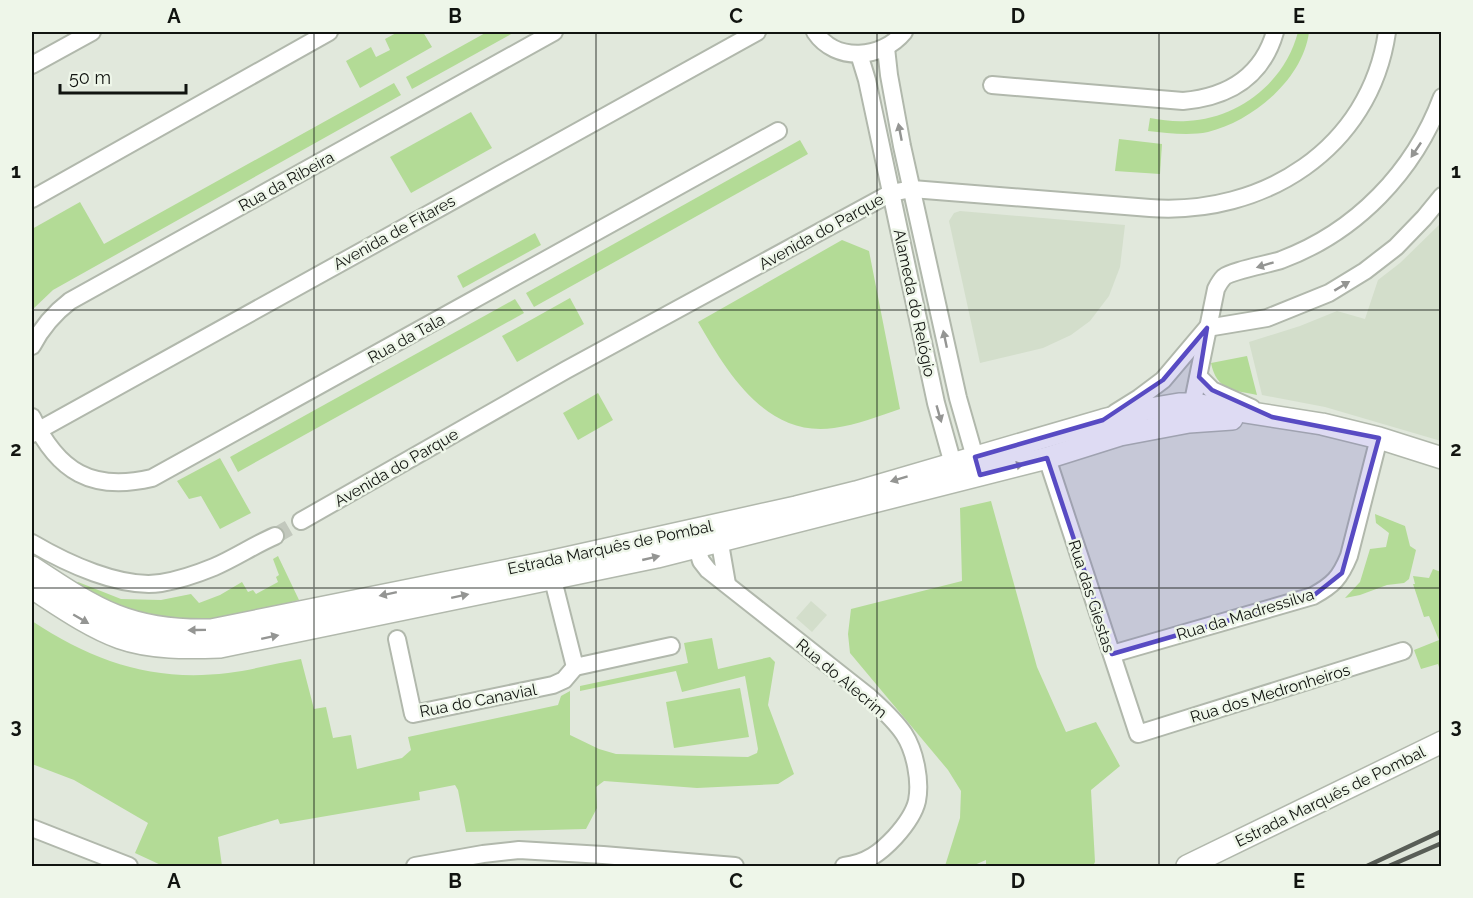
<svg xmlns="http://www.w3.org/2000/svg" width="1473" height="898" font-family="Raleway,sans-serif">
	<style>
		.built { fill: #d3decb }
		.green { fill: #b3db96 }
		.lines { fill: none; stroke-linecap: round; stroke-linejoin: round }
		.minor-tunnel { stroke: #c2c8bd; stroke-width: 16; stroke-dasharray: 16 8; stroke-linecap: butt }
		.minor-casing { stroke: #b1b8ac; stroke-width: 20 }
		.tertiary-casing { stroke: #b1b8ac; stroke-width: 24 }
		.minor { stroke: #fff; stroke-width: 16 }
		.tertiary { stroke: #fff; stroke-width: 21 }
		.rail { stroke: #585d56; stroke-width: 4.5 }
		.oneway { fill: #949593 }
		.marked { fill: #584bc3; fill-opacity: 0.2; stroke: #584bc3; stroke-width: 4.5; stroke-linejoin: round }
		.grid { fill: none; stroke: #111410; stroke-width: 1.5; stroke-opacity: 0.55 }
		.labels { text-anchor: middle; stroke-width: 5; stroke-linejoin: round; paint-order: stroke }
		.street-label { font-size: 16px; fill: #111410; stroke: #eef6e9 }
		.neatline { fill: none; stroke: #111410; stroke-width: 2 }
		.grid-label { font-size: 20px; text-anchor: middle; font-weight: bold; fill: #111410 }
	</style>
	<rect width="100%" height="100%" fill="#e1e8dc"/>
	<g class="built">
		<polygon points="960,211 1125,225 1120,267 1109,296 1090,321 1071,335 1043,348 980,363 949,221 954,213"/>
		<polygon points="1441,223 1441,441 1325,407 1262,395 1249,342 1300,326 1337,311 1365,319 1378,280 1400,263"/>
		<polygon points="811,601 827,615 812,632 796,618"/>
	</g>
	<g class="green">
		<polygon points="398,32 423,32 432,47 360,88 346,61 371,47 376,57 390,50 385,39"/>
		<polygon points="487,32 515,32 412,89 406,77"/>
		<path d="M1298 32H1309C1303 79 1253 121 1208 132 1189 136 1167 133 1148 131L1150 118C1162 120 1175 122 1187 121 1239 119 1285 82 1298 32Z"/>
		<polygon points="394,83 401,95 53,290 32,310 32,229 80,202 104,244"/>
		<polygon points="471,112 492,148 411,193 390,157"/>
		<polygon points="1119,139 1162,144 1160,174 1115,171"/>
		<polygon points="800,140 808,154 534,307 526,293"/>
		<polygon points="535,233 541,245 463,288 457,276"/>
		<path d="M842 240 869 251 900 409C879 416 857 425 834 428 766 438 727 372 698 322Z"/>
		<polygon points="570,298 584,324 517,362 502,336"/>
		<polygon points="515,299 524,313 238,472 230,457"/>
		<path d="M1247 356 1257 395C1233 390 1217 391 1211 363Z"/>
		<polygon points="598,393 613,420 578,440 563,413"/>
		<polygon points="220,458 251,513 220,529 201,496 189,499 177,481"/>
		<polygon points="991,501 1037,667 1066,732 1096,722 1120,766 1091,790 1095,862 1093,866 986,866 986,860 972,866 945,866 960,818 961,791 948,770 850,653 848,634 851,609 962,581 960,508"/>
		<polygon points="1375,514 1405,526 1410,546 1416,550 1409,579 1404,583 1387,585 1360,595 1345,598 1360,582 1370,549 1386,547 1389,533 1376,523"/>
		<polygon points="278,556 299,600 257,611 203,620 170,620 117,607 76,584 78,582 121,599 161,600 191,594 199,603 220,595 242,582 248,592 253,590 256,594 278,582 276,577 279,575 273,559"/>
		<polygon points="1433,569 1441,572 1441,673 1438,664 1421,669 1414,650 1439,640 1429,616 1424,617 1413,584 1415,584 1413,576 1429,578"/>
		<path d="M32 621C94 662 153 682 228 673 252 670 277 663 301 659L314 709 326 707 333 738 351 735 357 769 402 758 411 750 408 737 558 705 561 696 570 691V735L599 749 616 754 748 757 757 753 758 749 745 676 682 692 676 671 580 691V686L688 663 684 643 712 638 718 669 770 657 775 662 768 705 794 774 778 784 697 788 604 781 596 787 597 808 586 829 466 832 458 790 455 785 419 792 420 800 280 824 278 819 218 837 222 866H163L135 853 148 823 74 780 32 764Z"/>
		<polygon points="740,688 749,737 674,748 666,702"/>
	</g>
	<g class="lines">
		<polyline class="minor-tunnel" points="275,536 301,521"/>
		<defs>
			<g id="minor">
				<path d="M815 32C836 63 882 59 904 32"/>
				<polyline points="886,48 889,75 902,146 958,398 978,468"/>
				<polyline points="859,54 867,80 936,403 956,475"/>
				<polyline points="32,65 92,32"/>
				<path d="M992 85 1183 101C1228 97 1262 77 1275 32"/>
				<polyline points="32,199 329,32"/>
				<path d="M32 346C42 327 53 314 70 301L554 32"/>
				<polyline points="1199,377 1212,390 1252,408"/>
				<polyline points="1115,413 1139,398 1163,380 1207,328 1267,318 1329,293 1365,271 1396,247 1424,218 1442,196"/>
				<path d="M1190 416 1216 289C1218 285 1221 280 1224 277 1231 271 1269 264 1281 260 1356 232 1414 172 1442 97"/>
				<path d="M32 417C58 472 92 492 152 478L778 131"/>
				<polyline points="32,434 757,32"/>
				<polyline points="1047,458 1138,734 1403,651"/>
				<path d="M301 521 566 370 891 193 912 189 1150 208C1263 216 1370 149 1387 32"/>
				<polyline points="718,532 727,584"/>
				<path d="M693 535 701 561 708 570 868 696C881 708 894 719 904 734 915 751 921 781 917 801 914 814 904 827 895 837 880 853 867 863 844 866"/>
				<path d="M32 543C66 563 121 589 161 583 179 580 197 574 214 567 235 558 254 545 275 536"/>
				<polyline points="550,568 575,667 671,646"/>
				<polyline points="397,639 413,714 553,685 564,680 575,667"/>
				<path d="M1112 654 1313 596C1333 585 1340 578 1349 556L1379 438"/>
				<polyline points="32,828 129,866"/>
				<polyline points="415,866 483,854 519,850 603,855 735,866"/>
			</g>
			<g id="tertiary">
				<path d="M32 567C97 610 130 632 211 630L548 562 796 507 856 492 1103 420 1143 410 1179 404H1194L1322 424 1379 438 1442 458"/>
				<path d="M32 588C60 606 88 626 120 638 151 649 188 648 220 647L657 557 1047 458 1120 435 1189 422 1232 419"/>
				<polyline points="1187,866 1442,742"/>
			</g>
		</defs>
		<use href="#minor" class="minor-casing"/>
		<use href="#tertiary" class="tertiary-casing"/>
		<use href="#minor" class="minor"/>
		<use href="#tertiary" class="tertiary"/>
		<g class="rail">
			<polyline points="1367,866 1442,831"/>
			<polyline points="1389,866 1442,843"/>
		</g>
	</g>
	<defs><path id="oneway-solid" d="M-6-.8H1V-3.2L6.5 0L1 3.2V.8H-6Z" transform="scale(1.5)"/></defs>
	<g class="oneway">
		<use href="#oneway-solid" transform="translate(900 132) rotate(-101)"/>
		<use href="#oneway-solid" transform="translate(1416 150) rotate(124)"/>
		<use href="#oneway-solid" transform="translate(1265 265) rotate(163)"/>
		<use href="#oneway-solid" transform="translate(1342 286) rotate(-31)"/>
		<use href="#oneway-solid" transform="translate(945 339) rotate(-102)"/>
		<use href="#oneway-solid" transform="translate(939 414) rotate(74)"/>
		<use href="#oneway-solid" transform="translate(1015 466) rotate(-14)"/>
		<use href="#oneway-solid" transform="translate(899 479) rotate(163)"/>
		<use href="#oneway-solid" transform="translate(651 558) rotate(-13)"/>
		<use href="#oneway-solid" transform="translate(388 594) rotate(168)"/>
		<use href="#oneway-solid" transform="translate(460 596) rotate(-12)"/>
		<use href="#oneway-solid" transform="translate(81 619) rotate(30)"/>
		<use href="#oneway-solid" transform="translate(197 630) rotate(179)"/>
		<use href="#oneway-solid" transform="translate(270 637) rotate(-12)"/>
	</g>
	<path class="marked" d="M1207 328 1199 377 1212 390 1272 417 1379 438 1342 573 1313 596 1112 654 1047 458 980 475 975 457 1103 420 1163 380Z"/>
	<path class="grid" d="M314 32V866M596 32V866M877 32V866M1159 32V866M32 310H1442M32 588H1442"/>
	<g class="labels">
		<g class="street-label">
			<text transform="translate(286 181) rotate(-29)" y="6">Rua da Ribeira</text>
			<text transform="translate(821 231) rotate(-29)" y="6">Avenida do Parque</text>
			<text transform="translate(394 232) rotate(-29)" y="6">Avenida de Fitares</text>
			<text transform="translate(915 303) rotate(78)" y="6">Alameda do Relógio</text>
			<text transform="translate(406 338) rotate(-29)" y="6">Rua da Tala</text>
			<text transform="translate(396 467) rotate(-30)" y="6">Avenida do Parque</text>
			<text transform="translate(610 547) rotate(-12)" y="6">Estrada Marquês de Pombal</text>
			<text transform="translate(1092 596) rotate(72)" y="6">Rua das Giestas</text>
			<text transform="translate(1245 614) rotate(-17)" y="6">Rua da Madressilva</text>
			<text transform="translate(842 678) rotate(40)" y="6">Rua do Alecrim</text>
			<text transform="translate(1270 693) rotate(-17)" y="6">Rua dos Medronheiros</text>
			<text transform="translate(478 700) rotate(-11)" y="6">Rua do Canavial</text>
			<text transform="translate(1330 796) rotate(-26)" y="6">Estrada Marquês de Pombal</text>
		</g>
	</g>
	<rect width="1473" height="898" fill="none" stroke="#eef6e9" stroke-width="66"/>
	<path d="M60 84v9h126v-9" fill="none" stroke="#111410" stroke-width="3"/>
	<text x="69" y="84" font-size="18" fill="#111410" stroke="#eef6e9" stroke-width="4.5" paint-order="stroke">50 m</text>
	<rect x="33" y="33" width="1407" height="832" class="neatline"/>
	<g class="grid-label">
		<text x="174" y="23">A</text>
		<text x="455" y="23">B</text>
		<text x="736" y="23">C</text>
		<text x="1018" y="23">D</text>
		<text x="1299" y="23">E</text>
		<text x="16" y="178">1</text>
		<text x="1456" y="178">1</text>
		<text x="16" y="456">2</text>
		<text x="1456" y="456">2</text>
		<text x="16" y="733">3</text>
		<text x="1456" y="733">3</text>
		<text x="174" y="888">A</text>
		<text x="455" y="888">B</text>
		<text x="736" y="888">C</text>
		<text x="1018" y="888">D</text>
		<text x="1299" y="888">E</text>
	</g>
</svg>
